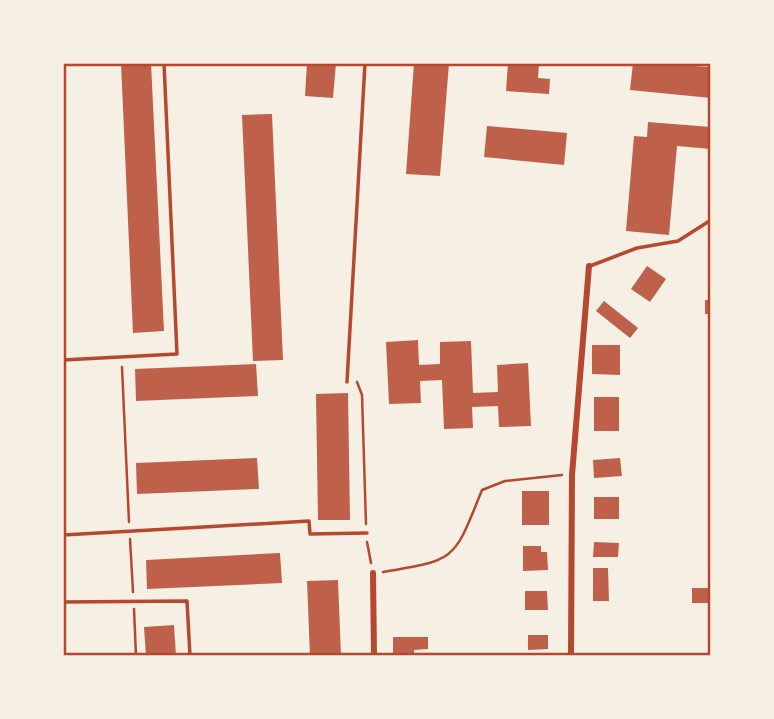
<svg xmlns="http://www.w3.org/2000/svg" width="774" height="719" font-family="'Fira Sans',sans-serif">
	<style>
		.building { fill: #bf614a }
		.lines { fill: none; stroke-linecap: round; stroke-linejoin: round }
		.path { stroke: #b5482f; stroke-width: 2.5 }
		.service { stroke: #b5482f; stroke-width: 3.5 }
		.minor { stroke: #b5482f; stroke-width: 6 }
		.neatline { fill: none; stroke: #b5482f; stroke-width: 2.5 }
	</style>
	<rect width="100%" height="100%" fill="#f6efe4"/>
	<g class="building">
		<polygon points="121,63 151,63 164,331 133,333"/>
		<polygon points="307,63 336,63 333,98 305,96"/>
		<polygon points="414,63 449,63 440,176 406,174"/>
		<polygon points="508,63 539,63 538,78 550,79 549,94 506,91"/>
		<polygon points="633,63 711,67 711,98 630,90"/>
		<polygon points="272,114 283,360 253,361 242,115"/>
		<polygon points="648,122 711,127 711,149 677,146 669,235 626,231 634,136 647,137"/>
		<polygon points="487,126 567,133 564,165 484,157"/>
		<polygon points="647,266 666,279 650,302 631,289"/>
		<rect x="705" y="300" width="6" height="14"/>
		<polygon points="604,301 638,328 630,338 596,311"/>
		<polygon points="418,340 419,365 440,364 440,342 471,341 473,393 498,392 497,365 528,363 531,426 499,427 498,406 472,407 473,428 444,429 442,380 420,381 421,403 389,404 386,342"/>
		<polygon points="592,345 620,345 620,375 592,374"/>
		<polygon points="256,364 258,396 136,401 135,369"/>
		<polygon points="348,393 350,520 318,520 316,394"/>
		<rect x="594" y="397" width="25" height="34"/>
		<polygon points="257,458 259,489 137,494 136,463"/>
		<polygon points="620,458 622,476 594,478 593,460"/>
		<rect x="522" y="491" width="27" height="34"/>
		<rect x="594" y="497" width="25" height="22"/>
		<polygon points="594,542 619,543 618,557 593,557"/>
		<polygon points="523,546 541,546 541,552 547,552 548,570 523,571"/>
		<polygon points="280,553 282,583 147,589 146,560"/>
		<polygon points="593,568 608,568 609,601 593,601"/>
		<polygon points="338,580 341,656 310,656 307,581"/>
		<rect x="692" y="588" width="19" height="15"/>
		<polygon points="525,591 547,591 548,610 525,610"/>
		<polygon points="174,625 176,656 146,656 144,627"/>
		<polygon points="528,635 548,635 548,649 528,650"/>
		<polygon points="393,637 428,637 428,649 414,650 414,656 393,656"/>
	</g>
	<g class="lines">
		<g class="path">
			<polyline points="122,367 129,522"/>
			<polyline points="357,382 362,395 366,524"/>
			<polyline points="130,539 133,592"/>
			<polyline points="367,542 371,563"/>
			<path d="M383 572C458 560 454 559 482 490L505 481 562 475"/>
			<polyline points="134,609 136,656"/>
		</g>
		<g class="service">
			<polyline points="590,266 637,248 678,241 711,220"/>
			<polyline points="63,360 177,354 164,63"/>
			<polyline points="347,382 365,63"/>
			<polyline points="63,535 309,521 310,534 367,533"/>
			<polyline points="63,602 187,601 190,656"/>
		</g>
		<g class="minor">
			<polyline points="373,573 374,656"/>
			<polyline points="571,656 572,475 589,266"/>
		</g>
	</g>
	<rect width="774" height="719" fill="none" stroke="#f6efe4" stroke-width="130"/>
	<rect x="65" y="65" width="644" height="589" class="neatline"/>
</svg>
